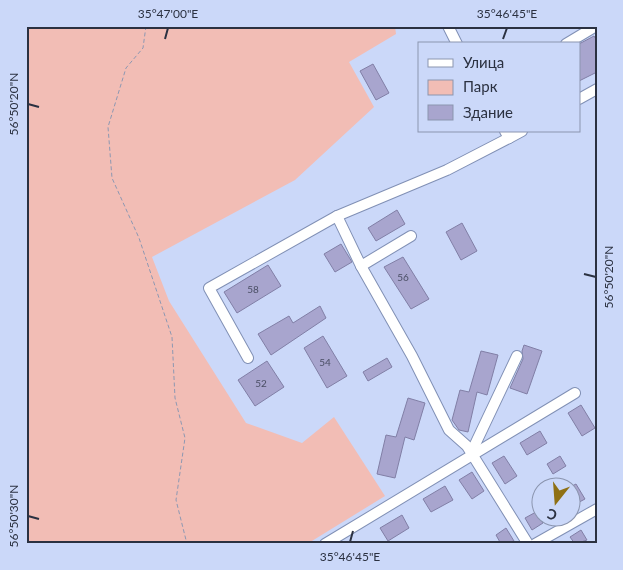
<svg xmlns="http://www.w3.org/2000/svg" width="623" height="570" font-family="Lato,sans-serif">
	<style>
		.green { fill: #f2bdb5 }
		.building { fill: #a8a5ce; stroke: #817fa6 }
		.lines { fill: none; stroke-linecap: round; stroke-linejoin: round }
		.minor-casing { stroke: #8190b5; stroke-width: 12 }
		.path { stroke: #8d98b2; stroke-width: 1; stroke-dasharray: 4 2.5; stroke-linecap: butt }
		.minor { stroke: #fff; stroke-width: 10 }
		.ticks { fill: none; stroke: #2b3141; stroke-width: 2 }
		.labels { text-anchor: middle; stroke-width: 4.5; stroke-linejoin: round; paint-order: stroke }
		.number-label { font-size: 10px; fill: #4a4e64 }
		.neatline { fill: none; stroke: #2b3141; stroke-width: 2 }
		.ticks-label { font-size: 12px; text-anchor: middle; fill: #2b3141 }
	</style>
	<rect width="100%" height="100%" fill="#cbd8f9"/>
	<polygon class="green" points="26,26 395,26 396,34 349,62 374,107 295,180 152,257 169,301 246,423 302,443 334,417 385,496 307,544 26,544"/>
	<g class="building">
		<polygon points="594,36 597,41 597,72 579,81 579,44"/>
		<polygon points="373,64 389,93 376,100 360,71"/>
		<polygon points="397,210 405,224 376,241 368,228"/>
		<polygon points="462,223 477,251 461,260 446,232"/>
		<polygon points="341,244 352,262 335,272 324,254"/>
		<polygon points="403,257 429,299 411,309 384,267"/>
		<polygon points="268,265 281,286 237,313 224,292"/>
		<polygon points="320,306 326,318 271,355 258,334 289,316 293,323"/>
		<polygon points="323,336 347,376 327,388 304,348"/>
		<polygon points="524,345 542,351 527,394 510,388 523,359 522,351"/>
		<polygon points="481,351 498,355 487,395 477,392 468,432 459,430 452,420 460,390 469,392"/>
		<polygon points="387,358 392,367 368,381 363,372"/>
		<polygon points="267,361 284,387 255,406 238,380"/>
		<polygon points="408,398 425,403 414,440 405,437 395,478 377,474 386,435 396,437"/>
		<polygon points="581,405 595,428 582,436 568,413"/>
		<polygon points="540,431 547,443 527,455 520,443"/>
		<polygon points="504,456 517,476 505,484 492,463"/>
		<polygon points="560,456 566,466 553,474 547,464"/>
		<polygon points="472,472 484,491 472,499 459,480"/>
		<polygon points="576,484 585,499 570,507 570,487"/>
		<polygon points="445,486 453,500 431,512 423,499"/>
		<polygon points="536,512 543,523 532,530 525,518"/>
		<polygon points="402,515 409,528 388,541 380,528"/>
		<polygon points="506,528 514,541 501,544 496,535"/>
		<polygon points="581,530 587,540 575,544 570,537"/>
	</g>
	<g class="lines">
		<defs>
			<g id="minor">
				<polyline points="448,26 457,44"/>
				<polyline points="566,44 596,26"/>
				<polyline points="579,99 597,89"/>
				<polyline points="505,131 509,138 522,131"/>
				<polyline points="411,236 361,266 412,356 449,430 467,446 528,544"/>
				<polyline points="361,266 337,216 447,170 509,138"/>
				<polyline points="248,358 209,288 337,216"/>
				<polyline points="471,453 517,356"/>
				<polyline points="325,544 575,393"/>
				<polyline points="535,544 597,509"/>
			</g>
		</defs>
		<use href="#minor" class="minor-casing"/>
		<polyline class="path" points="146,26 143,48 126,68 108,127 112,178 139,238 172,337 175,398 185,438 176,500 187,544"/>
		<use href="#minor" class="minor"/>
	</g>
	<path class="ticks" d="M165 39 168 28M503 39 507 28M28 104 39 107M584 274 596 277M28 516 39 519M350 542 353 531"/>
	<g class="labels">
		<g class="number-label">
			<text x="403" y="281">56</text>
			<text x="253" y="293">58</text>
			<text x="325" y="366">54</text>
			<text x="261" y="387">52</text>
		</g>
	</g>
	<rect width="623" height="570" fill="none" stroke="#cbd8f9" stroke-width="55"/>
	<rect x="418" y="42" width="162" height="90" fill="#cbd8f9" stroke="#8b95af"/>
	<rect x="428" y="59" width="25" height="8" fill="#ffffff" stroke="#8b95af"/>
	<text x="463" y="68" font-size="15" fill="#2b3141">Улица</text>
	<rect x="428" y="80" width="25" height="15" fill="#f2bdb5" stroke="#8b95af"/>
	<text x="463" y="92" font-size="15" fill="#2b3141">Парк</text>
	<rect x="428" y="105" width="25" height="15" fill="#a8a5ce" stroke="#8b95af"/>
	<text x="463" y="118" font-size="15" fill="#2b3141">Здание</text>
	<g transform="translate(556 502) rotate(197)"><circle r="24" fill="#cbd8f9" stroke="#8b95af"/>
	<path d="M0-4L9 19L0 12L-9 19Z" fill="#8f7014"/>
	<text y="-8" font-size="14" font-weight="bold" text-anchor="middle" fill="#2b3141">С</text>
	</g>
	<rect x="28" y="28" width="568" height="514" class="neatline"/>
	<g class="ticks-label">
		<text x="168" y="18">35°47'00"E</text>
		<text x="507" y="18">35°46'45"E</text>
		<text transform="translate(14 104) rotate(-90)" y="4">56°50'20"N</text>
		<text transform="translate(609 277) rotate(-90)" y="4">56°50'20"N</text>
		<text transform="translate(14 516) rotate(-90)" y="4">56°50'30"N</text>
		<text x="350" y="561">35°46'45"E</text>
	</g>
</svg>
